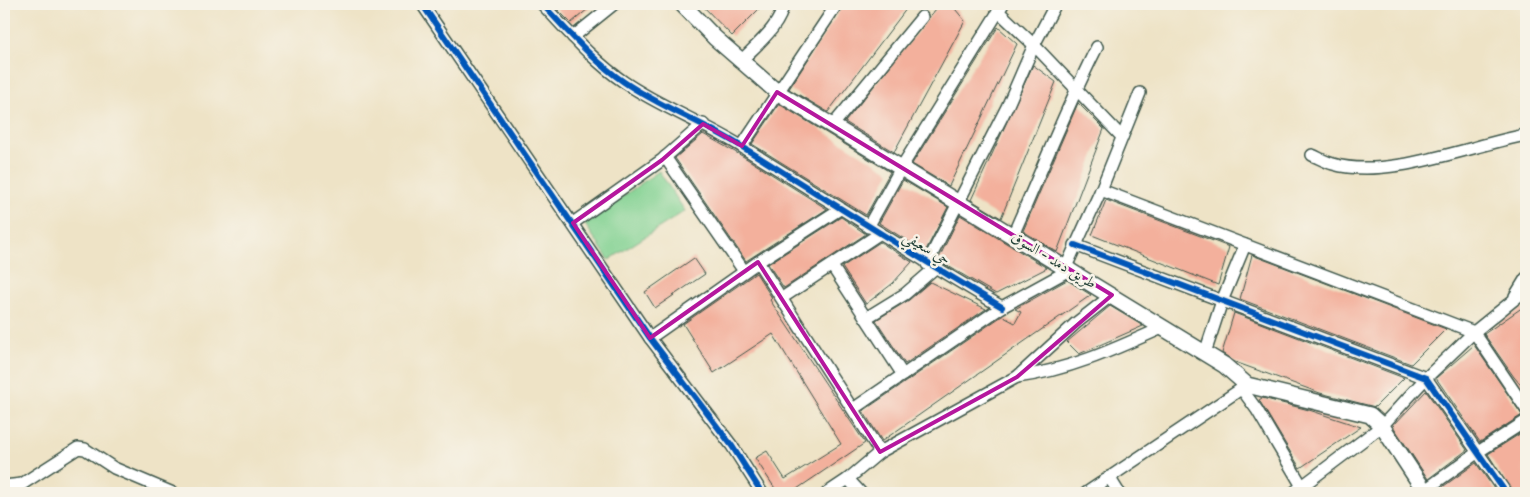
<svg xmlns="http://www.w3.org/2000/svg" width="1530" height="497" font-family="'Libre Caslon Text',Amiri,serif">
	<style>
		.green { fill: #81d191; stroke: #508762 }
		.building { fill: #f3b09c }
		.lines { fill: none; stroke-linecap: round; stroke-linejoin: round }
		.minor-casing { stroke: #3e564a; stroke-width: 14 }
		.secondary-casing { stroke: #3e564a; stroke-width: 18 }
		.minor { stroke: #fff; stroke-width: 11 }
		.secondary { stroke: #fff; stroke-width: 15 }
		.cycleway-casing { stroke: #f7f3e8; stroke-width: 9 }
		.cycleway { stroke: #0057b8; stroke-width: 6 }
		.marked { fill: none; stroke: #b5179e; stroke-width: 4; stroke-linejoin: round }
		.labels { text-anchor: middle; stroke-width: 5; stroke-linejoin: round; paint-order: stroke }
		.street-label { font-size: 15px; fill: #1f3d34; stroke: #f7f3e8 }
	</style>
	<rect width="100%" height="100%" fill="#f7f3e8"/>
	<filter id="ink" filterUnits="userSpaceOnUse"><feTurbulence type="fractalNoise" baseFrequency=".02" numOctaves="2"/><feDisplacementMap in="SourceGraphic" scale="10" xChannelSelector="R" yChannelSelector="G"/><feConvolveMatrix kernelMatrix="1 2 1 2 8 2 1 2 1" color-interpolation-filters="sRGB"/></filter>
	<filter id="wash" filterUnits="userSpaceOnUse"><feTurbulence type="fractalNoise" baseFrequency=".0096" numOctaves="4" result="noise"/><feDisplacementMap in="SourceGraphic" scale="20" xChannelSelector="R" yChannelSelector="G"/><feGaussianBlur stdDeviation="1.12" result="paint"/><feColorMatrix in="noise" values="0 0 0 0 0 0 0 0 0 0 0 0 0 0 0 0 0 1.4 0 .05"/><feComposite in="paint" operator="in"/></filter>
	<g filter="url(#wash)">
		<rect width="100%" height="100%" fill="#eee3c6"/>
		<polygon class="green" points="659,171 685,211 609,260 584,223"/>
		<g id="blocks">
			<g class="building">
				<polygon points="552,4 594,4 571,23"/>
				<polygon points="701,4 764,4 732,36"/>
				<polygon points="844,4 910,4 828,112 789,89"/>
				<polygon points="940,4 951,4 965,21 894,152 845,122"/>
				<polygon points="998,27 1017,44 949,186 912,164"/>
				<polygon points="1033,65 1056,82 1001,218 971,200"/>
				<polygon points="1078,103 1104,129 1057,252 1023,231"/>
				<polygon points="779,104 890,172 866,215 752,144"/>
				<polygon points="703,134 744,157 827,209 746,261 675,158"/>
				<polygon points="903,180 948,207 925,252 879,223"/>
				<polygon points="1106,200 1229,247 1218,285 1092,235"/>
				<polygon points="960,215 1047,268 996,294 941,262 938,260"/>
				<polygon points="841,217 866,234 784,288 768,264"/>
				<polygon points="880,242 912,262 892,284 866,304 842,267"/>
				<polygon points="1252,255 1446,329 1411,364 1240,299"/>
				<polygon points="694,258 705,274 655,308 645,292"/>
				<polygon points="756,273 772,298 770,300 865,443 791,493 778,493 755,458 767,451 785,479 841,444 773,334 714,373 683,324"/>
				<polygon points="1067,280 1091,295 882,441 863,411 1002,316 1015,323 1021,312 1015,309"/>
				<polygon points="930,282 986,309 905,364 876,320 909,300"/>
				<polygon points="1526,305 1526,391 1514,377 1484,334"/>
				<polygon points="1110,306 1143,326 1079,354 1067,342"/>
				<polygon points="1234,313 1404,378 1375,407 1320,393 1235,362 1222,353"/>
				<polygon points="1474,345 1522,415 1480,442 1436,378"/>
				<polygon points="1426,391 1467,450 1428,479 1393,426"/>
				<polygon points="1262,398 1309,410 1361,427 1300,468 1259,400"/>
				<polygon points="1526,430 1526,493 1513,493 1488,454"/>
				<polygon points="1476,463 1497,493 1439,493 1437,491"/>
			</g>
		</g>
	</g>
	<g filter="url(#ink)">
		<use href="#blocks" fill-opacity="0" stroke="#3e564a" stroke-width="1"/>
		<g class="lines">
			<defs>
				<g id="minor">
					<polyline points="422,4 650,338 732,446 762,493"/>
					<path d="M542 4C568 31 593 61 624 82 662 108 705 123 744 148 830 201 914 256 1002 307"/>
					<polyline points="998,11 1034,45 1122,137"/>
					<polyline points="573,37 614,4"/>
					<path d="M741 61C755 46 782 25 783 4"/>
					<polyline points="833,125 922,17"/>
					<polyline points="742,146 837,4"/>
					<path d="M1312 155C1319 158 1326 162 1333 164 1388 180 1471 145 1526 135"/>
					<polyline points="665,157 744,271"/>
					<polyline points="1101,190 1474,332 1526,409"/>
					<polyline points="573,223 662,160 703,124"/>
					<polyline points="868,227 901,168 1003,4"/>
					<path d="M1013 235C1041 172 1066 108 1097 47"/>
					<polyline points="1075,245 1426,378 1506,493"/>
					<polyline points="758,262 880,452"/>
					<polyline points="927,264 1007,107 1034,45 1054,7"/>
					<polyline points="832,266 903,375"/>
					<polyline points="1066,267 1101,190 1140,93"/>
					<polyline points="1515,296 1526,278"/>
					<polyline points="782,298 879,234"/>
					<polyline points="866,318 905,294 935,268"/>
					<polyline points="650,338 758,262 840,209"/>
					<polyline points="1205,353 1222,301 1245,245"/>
					<path d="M1017 377C1070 370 1115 349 1164 327"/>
					<polyline points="1241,388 1257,410 1306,493"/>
					<polyline points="853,409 1002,307 1071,269"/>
					<polyline points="1109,477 1119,493"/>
					<polyline points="848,479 861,493"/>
					<polyline points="4,486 22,484 78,448 85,449 114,468 173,493"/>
					<polyline points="827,493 848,479 880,452 1017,377 1076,323 1112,295"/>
					<polyline points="1086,493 1247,385"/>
					<polyline points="1293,493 1382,426 1426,378 1474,332 1526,290"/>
					<polyline points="1421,493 1478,452 1526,421"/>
				</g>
				<polyline id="secondary" points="682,4 715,38 777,92 1224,365 1247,385 1370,415 1382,426 1426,493"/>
			</defs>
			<use href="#minor" class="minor-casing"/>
			<use href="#secondary" class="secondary-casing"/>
			<use href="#minor" class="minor"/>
			<use href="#secondary" class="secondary"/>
			<defs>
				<g id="cycleway">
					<polyline points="422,4 650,338 732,446 762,493"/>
					<path d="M542 4C568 31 593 61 624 82 662 108 705 123 744 148 830 201 914 256 1002 307"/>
					<polyline points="1075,245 1426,378 1506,493"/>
				</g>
			</defs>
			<use href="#cycleway" class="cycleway-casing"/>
			<use href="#cycleway" class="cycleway"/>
		</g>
	</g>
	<path class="marked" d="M777 92 1112 295 1017 377 880 452 758 262 650 338 573 223 662 160 703 124 742 146Z"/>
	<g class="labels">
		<g class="street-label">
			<text transform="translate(927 248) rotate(31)" y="5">حي سعيفي</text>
			<text transform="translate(1054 260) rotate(31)" y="5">طريق دمد - السوق</text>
		</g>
	</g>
	<rect width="1530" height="497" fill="none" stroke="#f7f3e8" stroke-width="20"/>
</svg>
